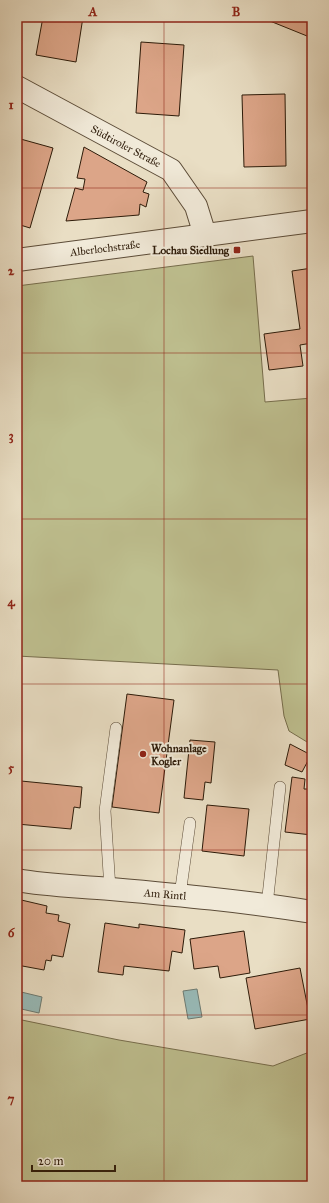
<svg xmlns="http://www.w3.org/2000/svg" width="329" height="1203" font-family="'IM FELL Great Primer',serif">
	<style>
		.green { fill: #bebf8f; stroke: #766d4c }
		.water { fill: #98bbb9; stroke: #6d7b73 }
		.building { fill: #dca588; stroke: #2d1b09 }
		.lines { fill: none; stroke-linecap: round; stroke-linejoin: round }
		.service-casing { stroke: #5c4c38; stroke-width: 12 }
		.minor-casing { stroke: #5c4c38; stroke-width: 24 }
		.service { stroke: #f1ead9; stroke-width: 11 }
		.minor { stroke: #f1ead9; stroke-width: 22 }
		.grid { fill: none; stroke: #8f2418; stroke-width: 1; stroke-opacity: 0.55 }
		.poi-dot { fill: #8f2418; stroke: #f1ead9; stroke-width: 1.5 }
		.labels { text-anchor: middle; stroke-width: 4; stroke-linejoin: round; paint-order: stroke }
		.street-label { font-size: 11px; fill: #2d1b09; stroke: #f1ead9 }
		.poi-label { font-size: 11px; font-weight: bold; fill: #2d1b09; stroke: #f1ead9; text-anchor: end }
		.neatline { fill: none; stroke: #8f2418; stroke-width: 1.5 }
		.grid-label { font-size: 13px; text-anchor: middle; font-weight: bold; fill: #8f2418 }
	</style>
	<rect width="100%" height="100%" fill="#e9dec4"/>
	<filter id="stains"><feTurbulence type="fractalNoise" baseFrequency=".005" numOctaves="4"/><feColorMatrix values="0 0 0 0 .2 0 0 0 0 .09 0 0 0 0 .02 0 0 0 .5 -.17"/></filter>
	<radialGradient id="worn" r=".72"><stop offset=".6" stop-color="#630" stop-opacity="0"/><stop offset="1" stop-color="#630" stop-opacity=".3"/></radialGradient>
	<g class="green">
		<polygon points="253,256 265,402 312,398 312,745 289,731 284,716 278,670 17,656 17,286"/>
		<polygon points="17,1019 119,1040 273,1066 312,1051 312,1186 17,1186"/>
	</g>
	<g class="water">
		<polygon points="197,989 202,1017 188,1019 183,991"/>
		<polygon points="17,991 42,997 39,1013 17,1008"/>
	</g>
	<g class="building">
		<polygon points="43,17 83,17 76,62 36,55"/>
		<polygon points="260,17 312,17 312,38"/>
		<polygon points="141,42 184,45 179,116 136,113"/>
		<polygon points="285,94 286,166 244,167 242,95"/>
		<polygon points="17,138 53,148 30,228 17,224"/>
		<polygon points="84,147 147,182 143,192 149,194 146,207 140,204 139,215 66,221 75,188 83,190 85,179 77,178"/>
		<polygon points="312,268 312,343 300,345 303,366 269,370 264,334 300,329 292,271"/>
		<polygon points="127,694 174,700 159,813 112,807"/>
		<polygon points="190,740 215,742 211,783 205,782 203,800 184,798"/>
		<polygon points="290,744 311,755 302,772 285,765"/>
		<polygon points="292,777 305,779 304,789 312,789 312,835 285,832"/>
		<polygon points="21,781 82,787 80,808 74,807 71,829 17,824"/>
		<polygon points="207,805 249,809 244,856 202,851"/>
		<polygon points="17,899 47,906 46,913 59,915 58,921 70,924 63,957 52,955 51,961 46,960 44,970 17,965"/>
		<polygon points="105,923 139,928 139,924 185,930 182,953 172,951 169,971 124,966 123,975 98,972"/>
		<polygon points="244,931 250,973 220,978 218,966 194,969 190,939"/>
		<polygon points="300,968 310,1019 255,1029 246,978"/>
	</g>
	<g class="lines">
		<defs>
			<g id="service">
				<polyline points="110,889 105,811 116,728"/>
				<polyline points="180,895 190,823"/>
				<polyline points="267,905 280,787"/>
			</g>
			<g id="minor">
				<polyline points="17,87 171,170 196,206 205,235"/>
				<polyline points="17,260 312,221"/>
				<path d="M17 880C48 886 80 886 111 889 178 895 245 901 312 912"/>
			</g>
		</defs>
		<use href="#service" class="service-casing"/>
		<use href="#minor" class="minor-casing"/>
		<use href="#service" class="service"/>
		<use href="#minor" class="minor"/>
	</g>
	<path class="grid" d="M164 17V1186M17 188H312M17 353H312M17 519H312M17 684H312M17 850H312M17 1015H312"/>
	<g class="poi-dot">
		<rect x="233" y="246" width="8" height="8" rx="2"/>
		<circle cx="143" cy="754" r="4"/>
	</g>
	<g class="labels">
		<g class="street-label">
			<text transform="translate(126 146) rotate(28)" y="4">Südtiroler Straße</text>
			<text transform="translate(105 248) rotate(-7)" y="4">Alberlochstraße</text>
			<text transform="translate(165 894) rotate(5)" y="4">Am Rintl</text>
		</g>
		<g class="poi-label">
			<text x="229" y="254">Lochau Siedlung</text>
			<text x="151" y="752" text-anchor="start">Wohnanlage<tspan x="151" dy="13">Kogler</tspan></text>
		</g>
	</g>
	<rect width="329" height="1203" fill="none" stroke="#e9dec4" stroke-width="44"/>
	<path d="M32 1165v6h83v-6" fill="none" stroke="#2d1b09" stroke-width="2"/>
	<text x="38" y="1165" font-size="12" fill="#2d1b09" stroke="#f1ead9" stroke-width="3" paint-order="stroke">20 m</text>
	<rect x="22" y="22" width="285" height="1159" class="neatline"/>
	<g class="grid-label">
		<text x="93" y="16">A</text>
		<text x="236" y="16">B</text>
		<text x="11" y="109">1</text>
		<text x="11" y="275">2</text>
		<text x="11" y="440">3</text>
		<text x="11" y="606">4</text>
		<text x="11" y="772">5</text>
		<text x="11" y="937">6</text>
		<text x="11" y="1103">7</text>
	</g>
	<rect width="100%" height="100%" filter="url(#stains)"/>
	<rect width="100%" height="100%" fill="url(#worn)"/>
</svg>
